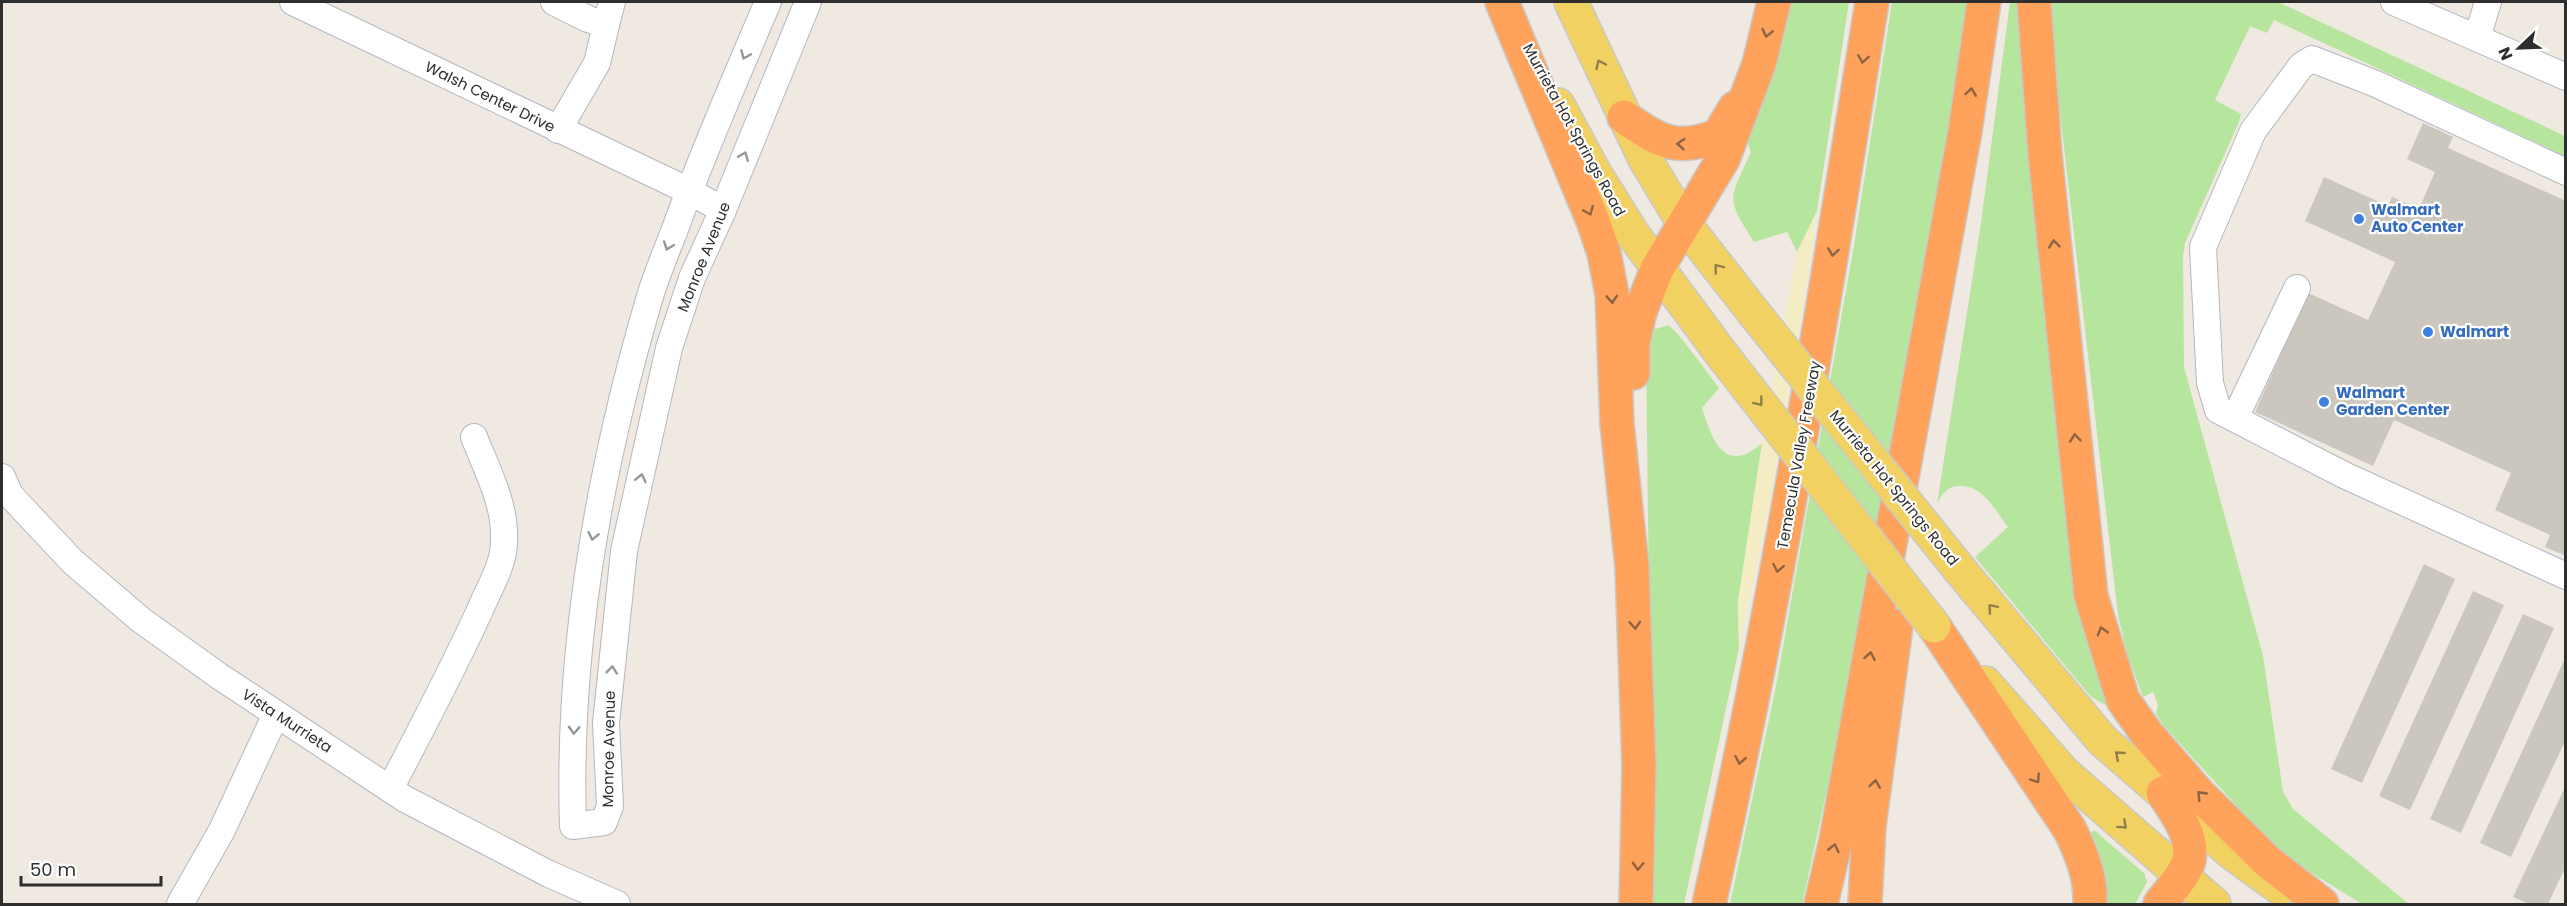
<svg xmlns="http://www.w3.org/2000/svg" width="2567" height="906" font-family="Poppins,sans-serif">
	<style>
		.green { fill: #b6e59e }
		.sand { fill: #f3ecc5 }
		.building { fill: #cbc7bf }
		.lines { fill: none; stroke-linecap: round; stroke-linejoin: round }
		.minor-casing { stroke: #b4b7c1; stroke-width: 28 }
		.major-casing { stroke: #c9c9c9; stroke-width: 36 }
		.highway-casing { stroke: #c9c9c9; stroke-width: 36 }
		.minor { stroke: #fff; stroke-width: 26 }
		.major { stroke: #f2d163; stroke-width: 33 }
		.highway { stroke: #ffa35c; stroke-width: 33 }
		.major-bridge-casing { stroke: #c9c9c9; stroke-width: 36; stroke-linecap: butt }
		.major-bridge { stroke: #f2d163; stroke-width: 33 }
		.oneway { stroke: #8c6343 }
		.oneway2 { stroke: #969696 }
		.oneway3 { stroke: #908048 }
		.shop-dot { fill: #3f7fe0; stroke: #fff; stroke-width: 2 }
		.labels { text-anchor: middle; stroke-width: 4.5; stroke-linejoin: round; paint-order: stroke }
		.street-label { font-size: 15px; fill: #2e2e2e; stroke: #fff }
		.shop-label { font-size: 15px; font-weight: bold; fill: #366cbe; stroke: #fff; text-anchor: start }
	</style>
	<rect width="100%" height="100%" fill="#efe9e1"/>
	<g class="green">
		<path d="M1791 2H1849L1817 211 1797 252 1787 232 1754 242C1725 196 1729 201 1751 152L1747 141 1761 110Z"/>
		<path d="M1892 2H1968C1920 304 1869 606 1802 904H1730L1776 686 1854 245Z"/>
		<path d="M2010 2H2028L2115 710 2091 697 1975 557 2008 527C1994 509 1983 484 1958 486 1946 487 1942 494 1937 504L1981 223Z"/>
		<polygon points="2051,2 2278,2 2565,136 2565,156 2274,20 2267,33 2250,26 2215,100 2241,114 2239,122 2185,243 2183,256 2184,367 2263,656 2283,792 2293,809 2409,904 2362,904 2307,870 2265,837 2164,726 2156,714 2158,705 2153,692 2143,697 2127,654 2118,615 2056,78"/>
		<path d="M1669 325 1682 339 1719 388 1702 408C1712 440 1725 476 1762 443L1738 602 1739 648 1684 904H1647L1650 680 1646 348 1652 330Z"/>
		<polygon points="2094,830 2144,873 2147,882 2135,904 2101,904 2087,837"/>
	</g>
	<polygon class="sand" points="1817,211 1812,252 1767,520 1739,648 1738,602 1762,443 1797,252"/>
	<g class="building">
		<polygon points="2423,123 2453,137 2448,148 2566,201 2566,556 2545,547 2550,535 2495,510 2511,473 2394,420 2373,466 2255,412 2308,293 2368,320 2395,262 2305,221 2324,177 2388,206 2392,197 2419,209 2435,172 2407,159"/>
		<polygon points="2424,564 2455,579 2362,783 2331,769"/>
		<polygon points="2473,591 2504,605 2410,810 2379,796"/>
		<polygon points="2523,614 2554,628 2461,833 2430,819"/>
		<polygon points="2566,656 2566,739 2511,857 2480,843"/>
		<polygon points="2566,785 2566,866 2548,904 2529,904 2513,897"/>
	</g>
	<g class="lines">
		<defs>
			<g id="minor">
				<polyline points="293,2 689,191 723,210"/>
				<polyline points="554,2 588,19 606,25 597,63 558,130"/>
				<path d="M768 2C736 77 703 152 675 229 667 250 658 271 651 293 600 465 567 645 573 826L604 822 610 806 606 723 624 551 669 348 692 278 723 210 808 2"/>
				<polyline points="2394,2 2566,77"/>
				<polyline points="606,25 612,2"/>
				<polyline points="2477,38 2488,2"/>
				<polyline points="2566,172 2376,84 2312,59 2301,66 2253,131 2203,247 2210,383 2218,410 2344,475 2566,576"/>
				<polyline points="2235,418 2297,288"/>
				<polyline points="2,477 10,495 73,562 141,620 219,676 405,799 549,874 617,904"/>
				<path d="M390 789C421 730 452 671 480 610 489 588 504 565 504 541 506 505 487 470 474 437"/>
				<polyline points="180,904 222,830 276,714"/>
			</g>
			<g id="major">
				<polyline points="1571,2 1645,159 1683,222 1754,313"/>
				<polyline points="1558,105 1594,172 1632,233 1723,356"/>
				<polyline points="1960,570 2102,740 2232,853 2280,888"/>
				<polyline points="1985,683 2063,772 2214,904"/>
			</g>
			<g id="highway">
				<polyline points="1502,2 1593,221 1604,253 1612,294 1617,424 1632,567 1639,766 1636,904"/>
				<polyline points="2034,2 2045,154 2091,596 2123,700 2147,734 2199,794 2267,861 2322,904"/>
				<path d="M1624 117C1659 141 1677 153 1719 135L1735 108"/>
				<polyline points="1633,373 1633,342 1640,312 1657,269 1723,159 1759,64 1774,2"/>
				<path d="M1934 626 2070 830C2082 855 2091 877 2090 904"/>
				<path d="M1709 904C1776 606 1824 304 1872 2"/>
				<polyline points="1821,904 1836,840 1965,131 1984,2"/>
				<polyline points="1865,904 1869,826 1896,626"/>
				<path d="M2160 904C2169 892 2185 875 2189 860 2194 836 2175 811 2163 793"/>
			</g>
		</defs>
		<use href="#minor" class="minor-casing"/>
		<use href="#major" class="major-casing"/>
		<use href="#highway" class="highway-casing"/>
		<use href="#minor" class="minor"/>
		<use href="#major" class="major"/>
		<use href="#highway" class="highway"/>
		<defs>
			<g id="major-bridge">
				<polyline points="1754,313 1960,570"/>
				<polyline points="1723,356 1934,626"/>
			</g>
		</defs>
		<use href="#major-bridge" class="major-bridge-casing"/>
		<use href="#major-bridge" class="major-bridge"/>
	</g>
	<defs><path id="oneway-chevron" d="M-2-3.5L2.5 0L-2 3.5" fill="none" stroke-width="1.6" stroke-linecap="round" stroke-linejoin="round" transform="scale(1.5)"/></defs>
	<g class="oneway">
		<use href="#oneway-chevron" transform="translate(1767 33) rotate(103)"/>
		<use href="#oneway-chevron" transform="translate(1863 59) rotate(99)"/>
		<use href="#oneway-chevron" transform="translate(1971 92) rotate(-82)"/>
		<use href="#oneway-chevron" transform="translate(1681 144) rotate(-176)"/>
		<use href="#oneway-chevron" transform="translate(1589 211) rotate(68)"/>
		<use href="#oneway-chevron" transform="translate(2054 244) rotate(-96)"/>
		<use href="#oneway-chevron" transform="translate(1833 252) rotate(99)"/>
		<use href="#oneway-chevron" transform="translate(1612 299) rotate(86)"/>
		<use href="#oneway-chevron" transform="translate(2075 438) rotate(-96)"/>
		<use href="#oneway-chevron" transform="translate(1778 568) rotate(101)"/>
		<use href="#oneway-chevron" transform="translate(1635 625) rotate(87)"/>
		<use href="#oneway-chevron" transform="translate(2102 631) rotate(-107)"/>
		<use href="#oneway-chevron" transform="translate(1870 656) rotate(-80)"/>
		<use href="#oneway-chevron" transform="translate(1740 760) rotate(101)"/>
		<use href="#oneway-chevron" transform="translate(2036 779) rotate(56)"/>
		<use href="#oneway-chevron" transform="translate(1875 784) rotate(-82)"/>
		<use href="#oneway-chevron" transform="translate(2201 795) rotate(-134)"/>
		<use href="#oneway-chevron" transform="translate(1834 848) rotate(-77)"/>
		<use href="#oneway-chevron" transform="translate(1638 866) rotate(92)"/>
	</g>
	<g class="oneway2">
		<use href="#oneway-chevron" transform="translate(745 55) rotate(113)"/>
		<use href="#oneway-chevron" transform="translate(744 156) rotate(-68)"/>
		<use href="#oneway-chevron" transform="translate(668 246) rotate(110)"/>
		<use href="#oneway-chevron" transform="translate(641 478) rotate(-77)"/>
		<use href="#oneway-chevron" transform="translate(593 536) rotate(102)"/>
		<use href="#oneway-chevron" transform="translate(612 670) rotate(-84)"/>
		<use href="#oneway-chevron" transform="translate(574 730) rotate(93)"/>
	</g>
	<g class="oneway3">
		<use href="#oneway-chevron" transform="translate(1600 64) rotate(-115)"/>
		<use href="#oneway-chevron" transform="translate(1718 268) rotate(-128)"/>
		<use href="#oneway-chevron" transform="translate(1759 402) rotate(52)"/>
		<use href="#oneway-chevron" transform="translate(1992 608) rotate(-130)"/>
		<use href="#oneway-chevron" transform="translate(2119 755) rotate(-139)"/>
		<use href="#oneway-chevron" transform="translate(2123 825) rotate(42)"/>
	</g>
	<g class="shop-dot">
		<circle cx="2359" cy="219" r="6"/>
		<circle cx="2428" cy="332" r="6"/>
		<circle cx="2324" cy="402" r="6"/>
	</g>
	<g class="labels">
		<g class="street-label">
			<text transform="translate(490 97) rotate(26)" y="5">Walsh Center Drive</text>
			<text transform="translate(1574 130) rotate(61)" y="5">Murrieta Hot Springs Road</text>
			<text transform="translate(704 257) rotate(-68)" y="5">Monroe Avenue</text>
			<text transform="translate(1799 455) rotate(-80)" y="5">Temecula Valley Freeway</text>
			<text transform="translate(1894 488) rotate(51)" y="5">Murrieta Hot Springs Road</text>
			<text transform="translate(287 721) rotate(33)" y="5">Vista Murrieta</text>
			<text transform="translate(609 749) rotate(-89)" y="5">Monroe Avenue</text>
		</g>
		<g class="shop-label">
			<text x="2371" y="215">Walmart<tspan x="2371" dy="17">Auto Center</tspan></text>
			<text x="2440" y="337">Walmart</text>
			<text x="2336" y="398">Walmart<tspan x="2336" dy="17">Garden Center</tspan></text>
		</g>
	</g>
	<rect width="2567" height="906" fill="none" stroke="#2e2e2e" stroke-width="6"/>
	<g transform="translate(2519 48) rotate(247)" stroke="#ffffff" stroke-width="4.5" paint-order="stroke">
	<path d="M0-4.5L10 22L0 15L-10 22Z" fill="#2e2e2e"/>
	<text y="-9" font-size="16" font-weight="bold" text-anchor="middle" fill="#2e2e2e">N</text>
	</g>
	<path d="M21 876v9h140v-9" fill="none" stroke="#2e2e2e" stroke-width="3"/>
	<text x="30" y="876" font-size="18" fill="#2e2e2e" stroke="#ffffff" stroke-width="4.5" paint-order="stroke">50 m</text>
</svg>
